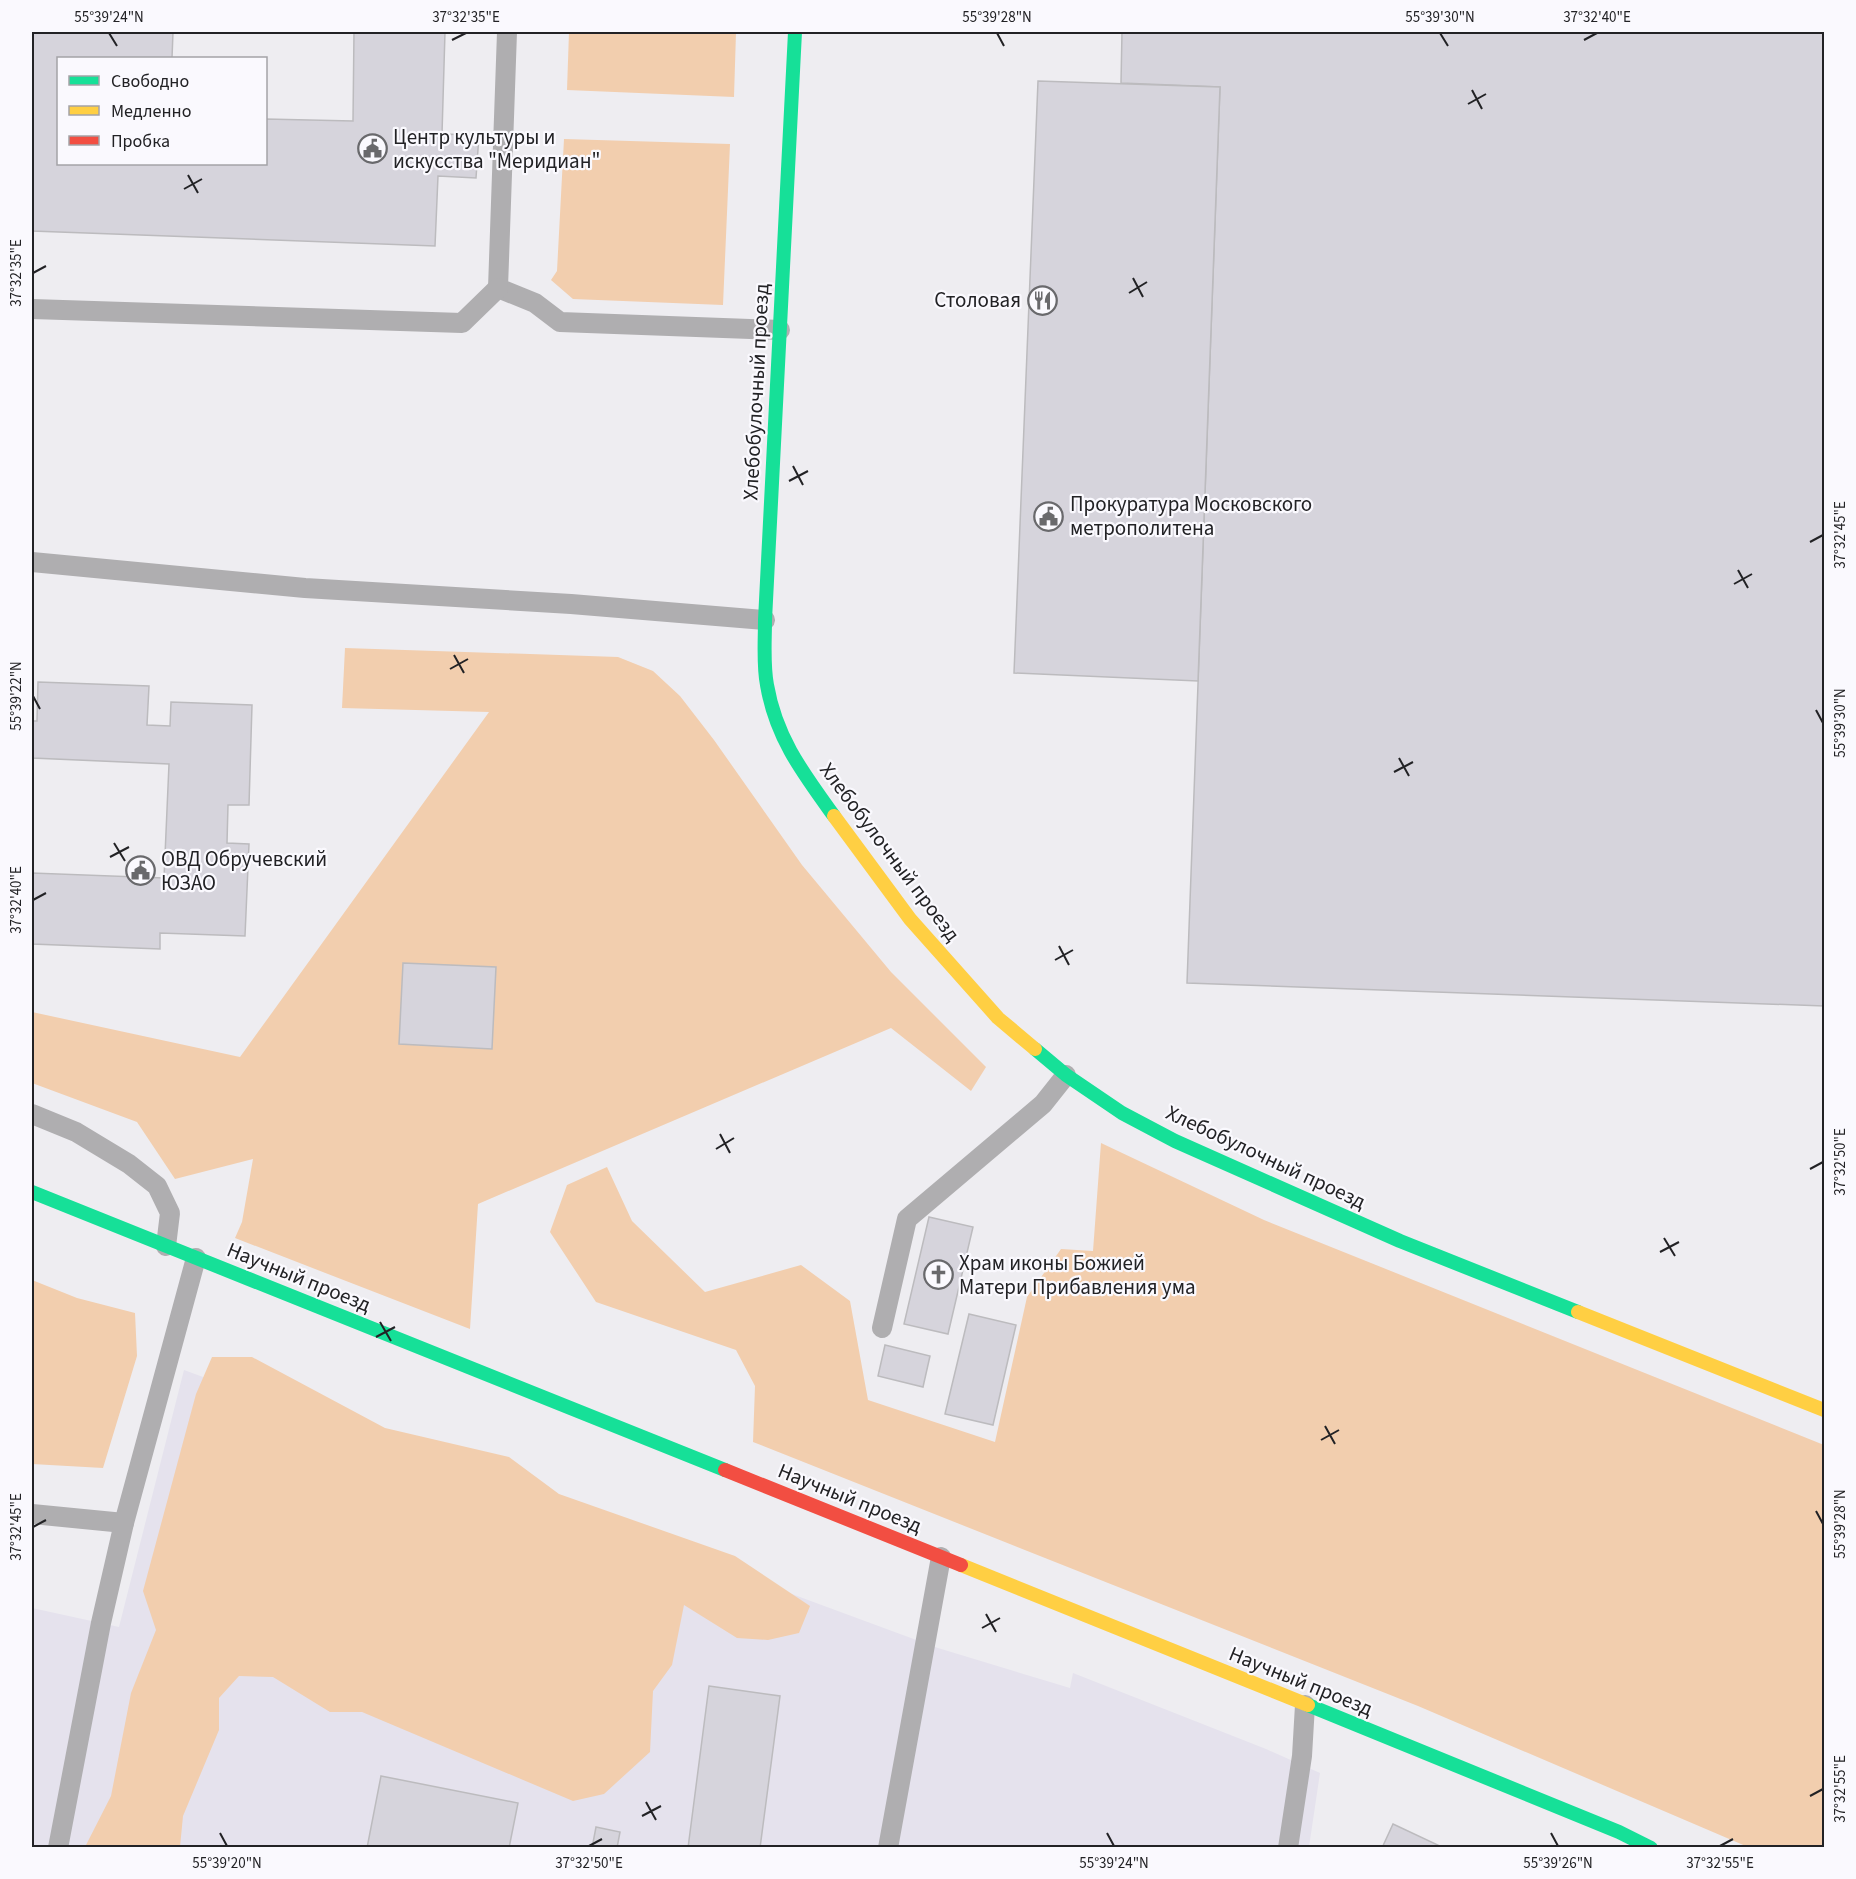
<svg xmlns="http://www.w3.org/2000/svg" width="1856" height="1879" font-family="'Source Sans 3',sans-serif">
	<style>
		.built { fill: #e5e2ed }
		.green { fill: #f2ceae }
		.building { fill: #d6d4dc; stroke: #bcbbbe; stroke-width: 1.5 }
		.lines { fill: none; stroke-linecap: round; stroke-linejoin: round }
		.lane { stroke: #afaeb0; stroke-width: 20 }
		.fast { stroke: #16e098; stroke-width: 14 }
		.slow { stroke: #ffcf43; stroke-width: 14 }
		.jam { stroke: #f24e42; stroke-width: 14 }
		.ticks { fill: none; stroke: #222225; stroke-width: 2 }
		.labels { text-anchor: middle; stroke-width: 4.5; stroke-linejoin: round; paint-order: stroke }
		.poi-label { font-size: 21px; fill: #222225; stroke: #faf9fe; text-anchor: start }
		.street-label { font-size: 21px; fill: #222225; stroke: #faf9fe }
		.neatline { fill: none; stroke: #222225; stroke-width: 2 }
		.ticks-label { font-size: 15px; text-anchor: middle; fill: #222225 }
	</style>
	<rect width="100%" height="100%" fill="#eeedf1"/>
	<polygon class="built" points="184,1370 938,1648 1070,1688 1073,1673 1266,1749 1320,1773 1309,1847 32,1848 32,1608 119,1627"/>
	<g class="green">
		<polygon points="569,32 736,32 734,97 567,90"/>
		<polygon points="564,139 730,144 723,305 573,299 551,280 557,271"/>
		<polygon points="345,648 618,657 653,671 680,696 714,740 802,865 891,972 986,1067 971,1091 891,1028 478,1204 470,1329 235,1238 242,1222 253,1159 175,1179 137,1122 32,1083 32,1012 240,1057 489,712 342,708"/>
		<polygon points="1101,1143 1264,1220 1824,1445 1824,1847 1748,1847 1418,1706 753,1442 755,1386 736,1350 596,1302 550,1232 567,1185 607,1167 632,1221 705,1292 801,1265 850,1301 868,1400 995,1442 1027,1297 1061,1249 1093,1251"/>
		<polygon points="32,1280 77,1298 135,1313 137,1356 103,1468 32,1464"/>
		<polygon points="212,1357 252,1357 385,1428 509,1457 559,1494 735,1556 810,1606 799,1633 768,1640 737,1638 684,1605 672,1665 653,1691 650,1752 604,1794 573,1801 362,1712 330,1712 273,1677 239,1676 219,1698 219,1730 183,1816 180,1847 85,1847 111,1796 131,1693 156,1630 143,1591 196,1394"/>
	</g>
	<g class="building">
		<polygon points="32,32 173,32 172,58 58,58 58,164 266,164 266,119 353,121 354,32 445,32 442,134 479,135 476,178 438,176 435,246 32,231"/>
		<polygon points="1122,32 1824,32 1824,1006 1187,983 1220,87 1121,83"/>
		<polygon points="1038,81 1220,87 1198,681 1014,673"/>
		<polygon points="38,682 149,686 147,725 170,726 171,702 252,705 249,805 228,805 227,843 249,844 245,936 160,933 160,949 32,944 32,873 164,878 169,764 32,758 32,721 37,721"/>
		<polygon points="403,963 496,967 492,1049 399,1044"/>
		<polygon points="929,1217 973,1227 948,1334 904,1324"/>
		<polygon points="969,1314 1016,1325 993,1425 945,1414"/>
		<polygon points="885,1345 930,1356 923,1387 878,1376"/>
		<polygon points="709,1686 780,1696 760,1848 688,1848"/>
		<polygon points="381,1776 518,1803 509,1848 367,1848"/>
		<polygon points="1393,1824 1440,1846 1439,1848 1382,1848"/>
		<polygon points="596,1827 620,1832 617,1848 592,1848"/>
	</g>
	<g class="lines">
		<g class="lane">
			<polyline points="507,32 498,288 535,303 560,322 780,330"/>
			<polyline points="32,309 462,323 498,288"/>
			<polyline points="32,562 305,588 571,604 765,620"/>
			<polyline points="32,1114 76,1132 129,1164 157,1186 170,1213 166,1246"/>
			<polyline points="882,1328 907,1219 1043,1104 1066,1075"/>
			<polyline points="32,1514 124,1523"/>
			<polyline points="58,1848 101,1623 124,1523 196,1258"/>
			<polyline points="888,1848 941,1557"/>
			<polyline points="1288,1848 1302,1756 1305,1705"/>
		</g>
		<g class="fast">
			<path d="M795 32 765 620C765 641 763 665 767 685 776 738 803 773 834 816"/>
			<polyline points="1035,1049 1066,1075 1122,1113 1175,1141 1400,1241 1578,1312"/>
			<polyline points="32,1192 725,1470"/>
			<polyline points="1308,1705 1619,1832 1651,1848"/>
		</g>
		<g class="slow">
			<polyline points="834,816 910,919 998,1018 1035,1049"/>
			<polyline points="1578,1312 1824,1410"/>
			<polyline points="961,1565 1308,1705"/>
		</g>
		<polyline class="jam" points="725,1470 961,1565"/>
	</g>
	<path class="ticks" d="M109 33 117 46M997 33 1004 46M1440 33 1448 46M452 40 466 33M1584 40 1597 33M1472 90 1482 109M1468 104 1486 94M188 175 198 193M184 189 202 179M33 273 46 266M1133 278 1143 297M1129 293 1147 282M793 466 803 485M789 481 808 471M1810 542 1823 535M1738 570 1748 588M1734 584 1752 574M454 655 464 673M450 669 468 659M33 696 40 709M1816 710 1823 723M1399 758 1409 776M1394 772 1413 762M114 843 125 861M110 857 129 847M33 900 46 893M1059 946 1069 965M1055 960 1073 950M720 1134 730 1153M716 1149 734 1138M1810 1169 1823 1162M1664 1238 1675 1256M1660 1252 1679 1242M380 1322 391 1341M376 1337 395 1327M1325 1426 1335 1444M1321 1440 1339 1430M1816 1511 1823 1524M33 1527 46 1520M986 1614 996 1632M982 1628 1000 1618M1810 1796 1823 1789M646 1802 656 1820M642 1816 661 1806M220 1833 227 1846M1107 1833 1114 1846M1551 1833 1558 1846M589 1846 602 1839M1720 1846 1733 1839"/>
	<defs>
		<symbol id="civic-ring" viewBox="-11 -11 22 22"><circle r="9.5" fill="#faf9fe" stroke="#69696c" stroke-width="1.5"/><path d="M-.6-6.5H3V-4.5H.6V-3L4-1V1h2V6H-6V1h2V-1L-.6-3ZM-1.2 2.5V6h2.4V2.5Z" fill="#69696c"/></symbol>
		<symbol id="restaurant-ring" viewBox="-11 -11 22 22"><circle r="9.5" fill="#faf9fe" stroke="#69696c" stroke-width="1.5"/><path d="M-5-6h1v4h1v-4h1v4h1v-4h1v5L-1.5 .5V6h-2V.5L-5-1ZM5-6V6H3V1.5H1.5Q1.5-4 5-6Z" fill="#69696c"/></symbol>
		<symbol id="church-ring" viewBox="-11 -11 22 22"><circle r="9.5" fill="#faf9fe" stroke="#69696c" stroke-width="1.5"/><path d="M-1.2-6h2.4v3.5h3.3v2.4h-3.3V6h-2.4V-.1h-3.3v-2.4h3.3Z" fill="#69696c"/></symbol>
	</defs>
	<g fill-rule="evenodd">
		<use href="#civic-ring" x="356" y="132" width="33" height="33"/>
		<use href="#restaurant-ring" x="1026" y="284" width="33" height="33"/>
		<use href="#civic-ring" x="1032" y="500" width="33" height="33"/>
		<use href="#civic-ring" x="124" y="854" width="33" height="33"/>
		<use href="#church-ring" x="922" y="1258" width="33" height="33"/>
	</g>
	<g class="labels">
		<g class="poi-label">
			<text x="393" y="144">Центр культуры и<tspan x="393" dy="24">искусства "Меридиан"</tspan></text>
			<text x="1021" y="307" text-anchor="end">Столовая</text>
			<text x="1070" y="511">Прокуратура Московского<tspan x="1070" dy="24">метрополитена</tspan></text>
			<text x="161" y="866">ОВД Обручевский<tspan x="161" dy="24">ЮЗАО</tspan></text>
			<text x="959" y="1270">Храм иконы Божией<tspan x="959" dy="24">Матери Прибавления ума</tspan></text>
		</g>
		<g class="street-label">
			<text transform="translate(756 392) rotate(-87)" y="7">Хлебобулочный проезд</text>
			<text transform="translate(890 852) rotate(53)" y="7">Хлебобулочный проезд</text>
			<text transform="translate(1266 1157) rotate(25)" y="7">Хлебобулочный проезд</text>
			<text transform="translate(299 1277) rotate(22)" y="7">Научный проезд</text>
			<text transform="translate(850 1498) rotate(22)" y="7">Научный проезд</text>
			<text transform="translate(1301 1681) rotate(22)" y="7">Научный проезд</text>
		</g>
	</g>
	<rect width="1856" height="1879" fill="none" stroke="#faf9fe" stroke-width="66"/>
	<rect x="57" y="57" width="210" height="108" fill="#faf9fe" stroke="#a4a3a7" stroke-width="1.5"/>
	<rect x="69" y="76" width="30" height="9" fill="#16e098" stroke="#a4a3a7" stroke-width="1.5"/>
	<text x="111" y="87" font-size="18" fill="#222225">Свободно</text>
	<rect x="69" y="106" width="30" height="9" fill="#ffcf43" stroke="#a4a3a7" stroke-width="1.5"/>
	<text x="111" y="117" font-size="18" fill="#222225">Медленно</text>
	<rect x="69" y="136" width="30" height="9" fill="#f24e42" stroke="#a4a3a7" stroke-width="1.5"/>
	<text x="111" y="147" font-size="18" fill="#222225">Пробка</text>
	<rect x="33" y="33" width="1790" height="1813" class="neatline"/>
	<g class="ticks-label">
		<text x="109" y="22">55°39'24"N</text>
		<text x="466" y="22">37°32'35"E</text>
		<text x="997" y="22">55°39'28"N</text>
		<text x="1440" y="22">55°39'30"N</text>
		<text x="1597" y="22">37°32'40"E</text>
		<text transform="translate(16 273) rotate(-90)" y="5">37°32'35"E</text>
		<text transform="translate(1840 535) rotate(-90)" y="5">37°32'45"E</text>
		<text transform="translate(16 696) rotate(-90)" y="5">55°39'22"N</text>
		<text transform="translate(1840 723) rotate(-90)" y="5">55°39'30"N</text>
		<text transform="translate(16 900) rotate(-90)" y="5">37°32'40"E</text>
		<text transform="translate(1840 1162) rotate(-90)" y="5">37°32'50"E</text>
		<text transform="translate(1840 1524) rotate(-90)" y="5">55°39'28"N</text>
		<text transform="translate(16 1527) rotate(-90)" y="5">37°32'45"E</text>
		<text transform="translate(1840 1789) rotate(-90)" y="5">37°32'55"E</text>
		<text x="227" y="1868">55°39'20"N</text>
		<text x="589" y="1868">37°32'50"E</text>
		<text x="1114" y="1868">55°39'24"N</text>
		<text x="1558" y="1868">55°39'26"N</text>
		<text x="1720" y="1868">37°32'55"E</text>
	</g>
</svg>
